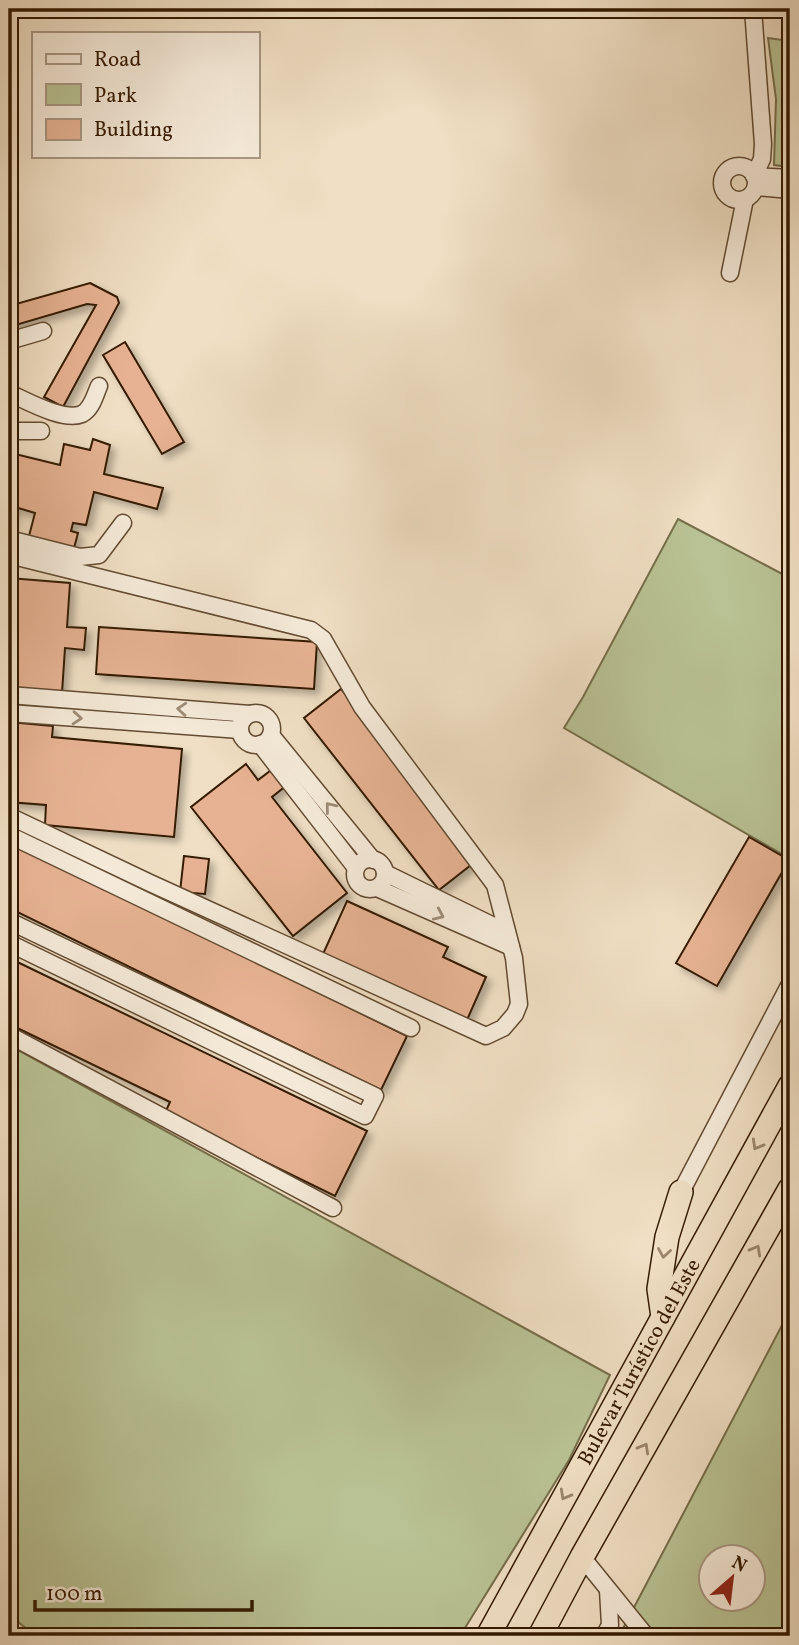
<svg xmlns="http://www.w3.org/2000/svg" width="799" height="1645" font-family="Vollkorn,serif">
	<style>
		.green { fill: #b9c294; stroke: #766e4a; stroke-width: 2; fill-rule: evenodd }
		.building { fill: #e6b293; stroke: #341a00; stroke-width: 2; filter: url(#shadow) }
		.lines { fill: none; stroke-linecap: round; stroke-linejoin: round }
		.minor-casing { stroke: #634b31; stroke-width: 19 }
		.highway-casing { stroke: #341a00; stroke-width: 26 }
		.minor { stroke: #f5ead9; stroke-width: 16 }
		.highway { stroke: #f0dfc4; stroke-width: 23 }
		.oneway { stroke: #9e8c77 }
		.oneway2 { stroke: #9b866c }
		.labels { text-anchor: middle; stroke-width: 6; stroke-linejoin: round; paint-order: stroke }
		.street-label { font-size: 21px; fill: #341a00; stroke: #f5ead9 }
	</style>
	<defs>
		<filter id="shadow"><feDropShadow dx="5" dy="5" stdDeviation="3.5" flood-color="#0004"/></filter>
	</defs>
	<rect width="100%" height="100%" fill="#f0dfc4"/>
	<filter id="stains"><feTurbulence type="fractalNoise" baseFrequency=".00286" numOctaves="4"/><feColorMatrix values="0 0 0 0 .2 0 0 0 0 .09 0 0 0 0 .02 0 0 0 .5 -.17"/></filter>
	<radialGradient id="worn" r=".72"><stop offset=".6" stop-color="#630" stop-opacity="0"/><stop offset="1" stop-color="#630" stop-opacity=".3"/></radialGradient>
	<g class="green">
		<polygon points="768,38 790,41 790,167 774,165 776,99"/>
		<polygon points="678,519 790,578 790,859 564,728 583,697"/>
		<polygon points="9,1045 610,1375 569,1460 460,1636 36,1636 9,1615"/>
		<path d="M790 1310V1636H619ZM712 1558H754V1600H712Z"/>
	</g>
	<g class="building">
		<polygon points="90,283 117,297 119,303 63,407 44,397 96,305 87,304 9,327 9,306"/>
		<polygon points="125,342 184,442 162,454 103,355"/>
		<polygon points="93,439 110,445 104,474 163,488 157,509 94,492 86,525 73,523 71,531 78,533 74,548 29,536 35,513 15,507 9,530 9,463 11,453 60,465 64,444 90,450"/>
		<polygon points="9,578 70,583 67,627 86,628 84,650 65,648 62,693 9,689"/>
		<polygon points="99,627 317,642 314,689 96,674"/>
		<polygon points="341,689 476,861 439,890 304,718"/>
		<polygon points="9,722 53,726 52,737 182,749 174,837 45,825 46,805 9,802"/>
		<polygon points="246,764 258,780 274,768 287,785 272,797 347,893 293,936 191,807"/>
		<polygon points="749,837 789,860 717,986 676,963"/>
		<polygon points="9,841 407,1036 381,1090 9,908"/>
		<polygon points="184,856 209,859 205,894 180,892"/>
		<polygon points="347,901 448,947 443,957 486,977 467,1020 323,954"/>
		<polygon points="9,958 367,1131 335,1196 165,1113 170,1102 9,1024"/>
	</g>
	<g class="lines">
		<defs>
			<g id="minor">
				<polyline points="753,9 763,144 762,159 754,176 790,178"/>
				<circle cx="739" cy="183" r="17"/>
				<polyline points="756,187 790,190"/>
				<polyline points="730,273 745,199"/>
				<polyline points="9,341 43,331"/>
				<path d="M9 393C27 401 64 422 82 414 92 409 95 395 99 386"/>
				<polyline points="9,434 11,431 41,431"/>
				<polyline points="9,539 80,557 99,555 123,523"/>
				<polyline points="9,555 311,630 323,639 362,707 495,885 514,958 519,1004 515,1014 503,1028 486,1036 150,883 9,816"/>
				<polyline points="9,695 250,714"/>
				<polyline points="9,713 240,730"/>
				<circle cx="256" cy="729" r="16"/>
				<polyline points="271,735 373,860"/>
				<polyline points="260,744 356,868"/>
				<polyline points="9,835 411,1028"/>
				<circle cx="370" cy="874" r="15"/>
				<polyline points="385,873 506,932"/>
				<polyline points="377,888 511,947"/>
				<polyline points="9,921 375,1096 365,1116 9,943"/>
				<polyline points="9,1035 333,1208"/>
				<polyline points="681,1192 790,984"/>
				<polyline points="582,1557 646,1636"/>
				<polyline points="604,1636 610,1625 608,1590"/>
			</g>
			<g id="highway">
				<polyline points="663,1317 659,1289 667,1237 681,1192"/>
				<path id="s1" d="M488 1636 790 1086"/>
				<polyline points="540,1636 582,1557 790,1189"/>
			</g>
		</defs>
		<use href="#minor" class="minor-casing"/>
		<use href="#highway" class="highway-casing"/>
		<use href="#minor" class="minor"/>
		<use href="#highway" class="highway"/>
	</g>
	<defs><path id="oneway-chevron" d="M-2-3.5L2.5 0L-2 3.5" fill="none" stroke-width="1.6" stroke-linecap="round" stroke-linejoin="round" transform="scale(1.75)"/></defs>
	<g class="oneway">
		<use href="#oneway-chevron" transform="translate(182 709) rotate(-176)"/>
		<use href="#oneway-chevron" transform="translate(77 718) rotate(4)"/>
		<use href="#oneway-chevron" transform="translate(330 807) rotate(-129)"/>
		<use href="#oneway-chevron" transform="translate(439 915) rotate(24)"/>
	</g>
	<g class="oneway2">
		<use href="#oneway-chevron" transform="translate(757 1145) rotate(119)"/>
		<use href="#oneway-chevron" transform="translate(756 1250) rotate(-61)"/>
		<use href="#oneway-chevron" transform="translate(664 1253) rotate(99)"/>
		<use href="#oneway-chevron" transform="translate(644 1448) rotate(-61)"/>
		<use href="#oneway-chevron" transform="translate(565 1495) rotate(119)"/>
	</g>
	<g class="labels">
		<g class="street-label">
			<text dy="7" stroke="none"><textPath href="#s1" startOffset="313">Bulevar Turístico del Este</textPath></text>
		</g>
	</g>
	<rect width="799" height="1645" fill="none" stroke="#f0dfc4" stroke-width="35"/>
	<rect x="10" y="10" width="778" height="1624" fill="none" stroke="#341a00" stroke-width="3.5"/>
	<rect x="18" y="18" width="764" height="1610" fill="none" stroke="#341a00" stroke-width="2"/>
	<rect x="32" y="32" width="228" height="126" fill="#f5ead9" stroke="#a89782" stroke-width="2"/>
	<rect x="46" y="54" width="35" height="10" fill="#f5ead9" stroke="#a89782" stroke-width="2"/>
	<text x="94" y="66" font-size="21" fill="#341a00">Road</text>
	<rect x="46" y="84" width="35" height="21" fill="#b9c294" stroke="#a89782" stroke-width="2"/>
	<text x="94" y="102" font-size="21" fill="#341a00">Park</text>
	<rect x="46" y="119" width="35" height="21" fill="#e6b293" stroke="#a89782" stroke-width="2"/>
	<text x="94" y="136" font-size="21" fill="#341a00">Building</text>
	<g transform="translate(732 1578) rotate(28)"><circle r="33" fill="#f5ead9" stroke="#a89782" stroke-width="2"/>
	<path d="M0-5L12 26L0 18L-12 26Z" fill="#8f2418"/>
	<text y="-10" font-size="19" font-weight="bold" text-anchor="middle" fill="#341a00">N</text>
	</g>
	<path d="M35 1600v10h217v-10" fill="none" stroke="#341a00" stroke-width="3.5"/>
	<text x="46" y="1600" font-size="21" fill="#341a00" stroke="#f5ead9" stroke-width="5" paint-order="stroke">100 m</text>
	<rect width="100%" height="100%" filter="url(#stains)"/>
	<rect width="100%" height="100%" fill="url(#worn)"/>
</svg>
